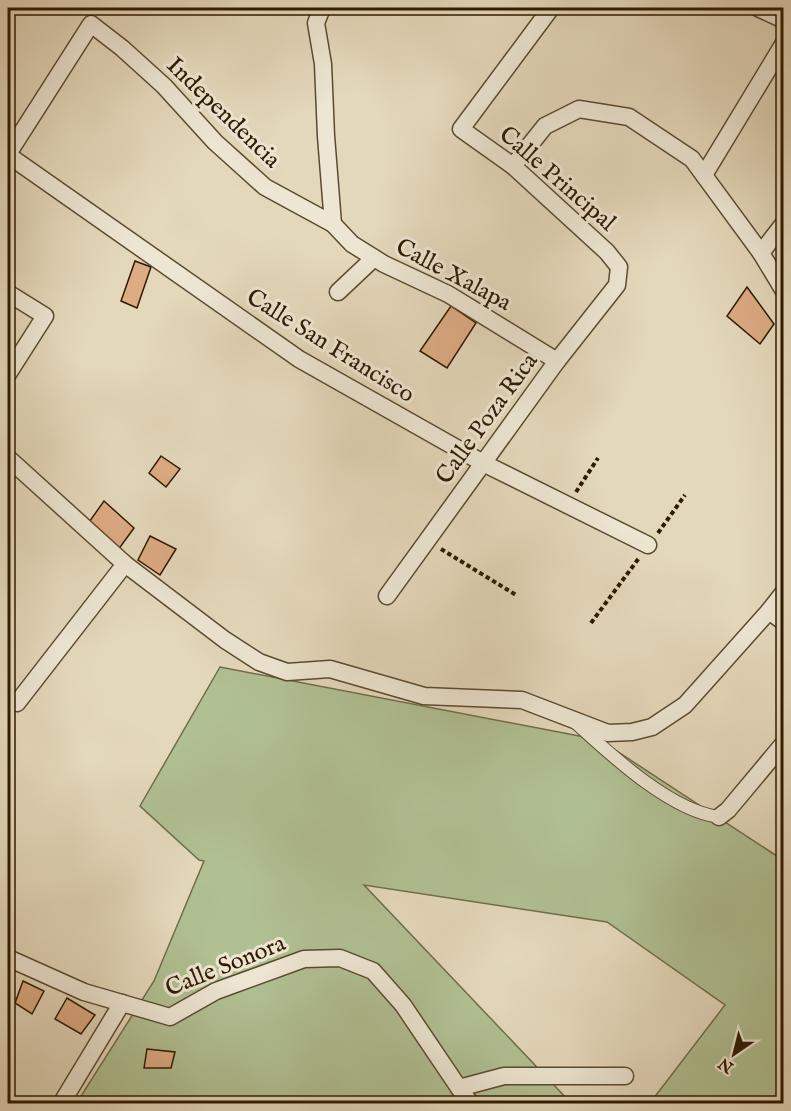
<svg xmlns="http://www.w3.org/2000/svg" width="791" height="1111" font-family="'IM FELL English',serif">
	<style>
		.green { fill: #b0c093; stroke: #706d4a; stroke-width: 1.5 }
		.building { fill: #ddab84; stroke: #2f1a00; stroke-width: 1.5 }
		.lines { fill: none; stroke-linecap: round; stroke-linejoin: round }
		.pedestrian-casing { stroke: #5c4a2f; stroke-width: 14 }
		.minor-casing { stroke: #5c4a2f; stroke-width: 19 }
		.path { stroke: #2f1a00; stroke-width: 4; stroke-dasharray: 4.5 3; stroke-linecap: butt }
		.pedestrian { stroke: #ede6d3; stroke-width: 12 }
		.minor { stroke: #ede6d3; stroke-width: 16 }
		.labels { text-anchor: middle; stroke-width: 6; stroke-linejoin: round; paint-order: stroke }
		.street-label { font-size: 24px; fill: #2f1a00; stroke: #ede6d3 }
	</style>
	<rect width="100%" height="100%" fill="#e4d8bb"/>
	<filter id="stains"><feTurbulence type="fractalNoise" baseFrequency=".00333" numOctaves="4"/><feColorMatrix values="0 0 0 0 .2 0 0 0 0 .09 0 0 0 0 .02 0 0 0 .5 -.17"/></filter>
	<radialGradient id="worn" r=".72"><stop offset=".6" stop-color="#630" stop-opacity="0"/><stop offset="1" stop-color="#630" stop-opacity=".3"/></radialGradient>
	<polygon class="green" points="220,667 600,740 783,860 783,1103 650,1103 725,1005 607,922 364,885 571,1103 76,1104 154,981 204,861 199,860 140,806"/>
	<g class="building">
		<polygon points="135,261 151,267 137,308 121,301"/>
		<polygon points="747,287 774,324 760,344 727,316"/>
		<polygon points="451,306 476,323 447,368 420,351"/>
		<polygon points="161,456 180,469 166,487 149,473"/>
		<polygon points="104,501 134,528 118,550 87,525"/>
		<polygon points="150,536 176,549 160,575 138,560"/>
		<polygon points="23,981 44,991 32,1014 15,1003"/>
		<polygon points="67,998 95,1015 81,1034 55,1019"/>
		<polygon points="147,1049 175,1052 171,1068 144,1068"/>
	</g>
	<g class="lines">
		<defs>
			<path id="pedestrian" d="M577 724C612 756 671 811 719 817"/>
			<g id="minor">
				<polyline points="322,8 316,23 323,64 326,136 333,224"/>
				<polyline points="758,8 784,20"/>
				<polyline points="8,154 91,24 122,48 164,86 215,142 265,187 333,224 352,244 384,264 448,294 557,361"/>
				<polyline points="8,155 299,359 483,463 648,545"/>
				<polyline points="513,166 545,126 579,109 629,117 692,159 761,253 784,291"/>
				<polyline points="704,175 784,43"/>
				<polyline points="761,253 784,223"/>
				<polyline points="338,292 374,258"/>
				<polyline points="8,293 45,316 8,374"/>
				<polyline points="8,458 125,564 225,640 259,662 287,672 330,669 424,696 522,700 608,733 632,732 652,727 685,705 769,611 784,592"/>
				<polyline points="387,596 557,361 617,285 619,267 607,252 513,166 461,129 551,8"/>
				<polyline points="769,611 784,622"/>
				<polyline points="8,697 17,703 125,564"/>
				<polyline points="719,817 728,810 784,743"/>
				<polyline points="8,958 84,992 170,1017 216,991 304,959 340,958 373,971 403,1005 459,1088 504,1076 625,1076"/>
				<polyline points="459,1088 471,1104"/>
				<polyline points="61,1104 122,1003"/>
			</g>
		</defs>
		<use href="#pedestrian" class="pedestrian-casing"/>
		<use href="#minor" class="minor-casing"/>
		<g class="path">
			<polyline points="576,492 598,458"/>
			<polyline points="658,533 685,495"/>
			<polyline points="441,549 516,595"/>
			<polyline points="591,623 639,558"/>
		</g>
		<use href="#pedestrian" class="pedestrian"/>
		<use href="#minor" class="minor"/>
	</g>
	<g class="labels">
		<g class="street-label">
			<text transform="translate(224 112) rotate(44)" y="8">Independencia</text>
			<text transform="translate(558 178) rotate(41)" y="8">Calle Principal</text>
			<text transform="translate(454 274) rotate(28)" y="8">Calle Xalapa</text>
			<text transform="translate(331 345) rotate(32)" y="8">Calle San Francisco</text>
			<text transform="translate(486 418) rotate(-54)" y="8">Calle Poza Rica</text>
			<text transform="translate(225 965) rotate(-22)" y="8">Calle Sonora</text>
		</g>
	</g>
	<rect width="791" height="1111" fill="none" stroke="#e4d8bb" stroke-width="30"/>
	<rect x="9" y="9" width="773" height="1093" fill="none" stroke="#2f1a00" stroke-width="3"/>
	<rect x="15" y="15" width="761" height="1081" fill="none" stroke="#2f1a00" stroke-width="1.5"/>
	<g transform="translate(734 1054) rotate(215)" stroke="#ede6d3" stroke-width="4.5" paint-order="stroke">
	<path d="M0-4.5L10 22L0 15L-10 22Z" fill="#2f1a00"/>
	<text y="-9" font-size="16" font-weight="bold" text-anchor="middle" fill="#2f1a00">N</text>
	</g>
	<rect width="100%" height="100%" filter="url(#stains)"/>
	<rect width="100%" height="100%" fill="url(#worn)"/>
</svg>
